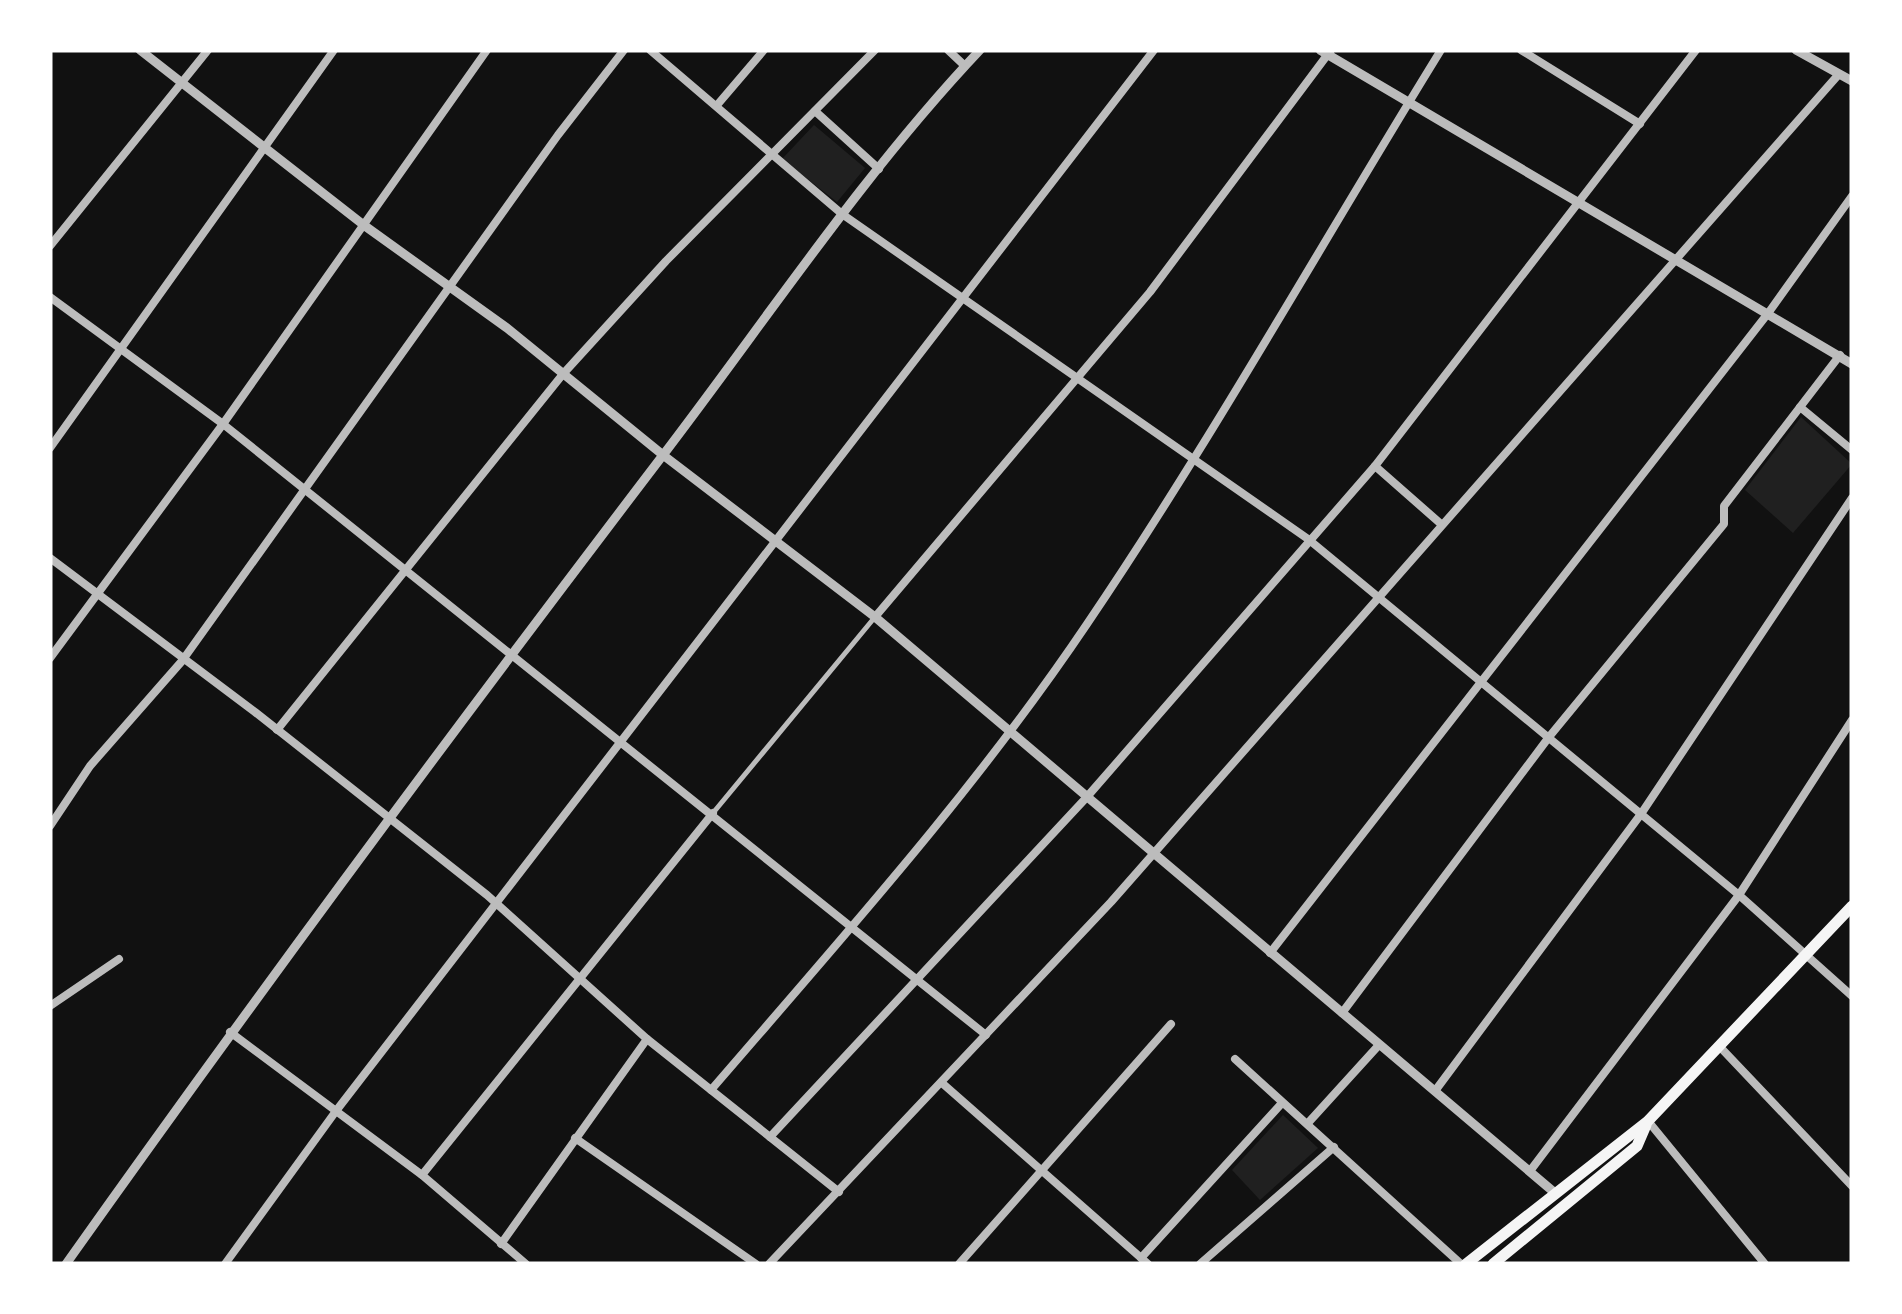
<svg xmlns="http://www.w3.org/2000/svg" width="1902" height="1314" font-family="'Titillium Web',sans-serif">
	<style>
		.green { fill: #202020 }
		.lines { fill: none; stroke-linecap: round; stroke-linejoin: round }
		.pedestrian { stroke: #bcbcbc; stroke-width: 5 }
		.minor { stroke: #bcbcbc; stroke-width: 8 }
		.tertiary { stroke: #bcbcbc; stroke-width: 9 }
		.primary { stroke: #f5f5f5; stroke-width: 11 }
	</style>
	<rect width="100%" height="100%" fill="#111"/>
	<g class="green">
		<polygon points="814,125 865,168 837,202 782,159"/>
		<polygon points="1801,417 1852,464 1793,533 1745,490"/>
		<polygon points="1283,1115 1318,1148 1260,1200 1232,1170"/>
	</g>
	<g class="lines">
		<polyline class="pedestrian" points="713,813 875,617"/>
		<g class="minor">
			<polyline points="650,50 842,214 1308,539 1739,895 1852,996"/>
			<polyline points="948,50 965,66"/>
			<polyline points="1521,50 1640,124"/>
			<polyline points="718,104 764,50"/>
			<polyline points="815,111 879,169"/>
			<polyline points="50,246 208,50"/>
			<polyline points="50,297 223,424 986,1035"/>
			<polyline points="1800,407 1852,450"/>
			<polyline points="50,448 334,50"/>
			<polyline points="1375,466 1441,524"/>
			<polyline points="50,558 255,712 487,895 647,1039 839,1192"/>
			<polyline points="875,617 1150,292 1331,50"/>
			<polyline points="50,658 223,424 487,50"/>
			<polyline points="277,730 563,374 666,261 875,50"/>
			<polyline points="50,826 90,766 182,661 558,135 624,50"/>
			<polyline points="1270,953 1769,312 1852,196"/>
			<polyline points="50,1006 119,959"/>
			<polyline points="1342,1013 1549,737 1724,524 1724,506 1840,355"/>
			<polyline points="230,1032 422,1175 526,1264"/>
			<polyline points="1721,1048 1852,1186"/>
			<polyline points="1235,1059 1461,1264"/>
			<polyline points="942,1083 1148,1264"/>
			<path d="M711 1090C841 939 976 789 1087 624 1213 438 1323 241 1441 50"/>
			<polyline points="1435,1091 1641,814 1852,498"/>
			<polyline points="1648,1121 1765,1264"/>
			<polyline points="1308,1123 1378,1046"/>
			<polyline points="770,1137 1086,798 1375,466 1696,50"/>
			<polyline points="575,1138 756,1264"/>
			<polyline points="1530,1171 1739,895 1852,720"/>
			<polyline points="422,1175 713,813"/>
			<polyline points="501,1244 647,1039"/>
			<polyline points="1141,1258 1282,1103"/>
			<polyline points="225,1264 336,1111 1154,50"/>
			<polyline points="769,1264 1111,902 1839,74"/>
			<polyline points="959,1264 1171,1024"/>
			<polyline points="1200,1264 1334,1147"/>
		</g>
		<g class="tertiary">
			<polyline points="140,50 365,226 507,328 663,455 875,617 1555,1193"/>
			<polyline points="1320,50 1852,364"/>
			<polyline points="1796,50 1852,81"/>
			<path d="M66 1264C259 992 458 724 660 459 765 322 861 176 980 50"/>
		</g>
		<g class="primary">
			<polyline points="1466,1264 1648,1121 1852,906"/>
			<polyline points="1493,1264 1637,1146 1646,1125"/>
		</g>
	</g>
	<rect width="1902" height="1314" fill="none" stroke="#ffffff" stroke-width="105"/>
</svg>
